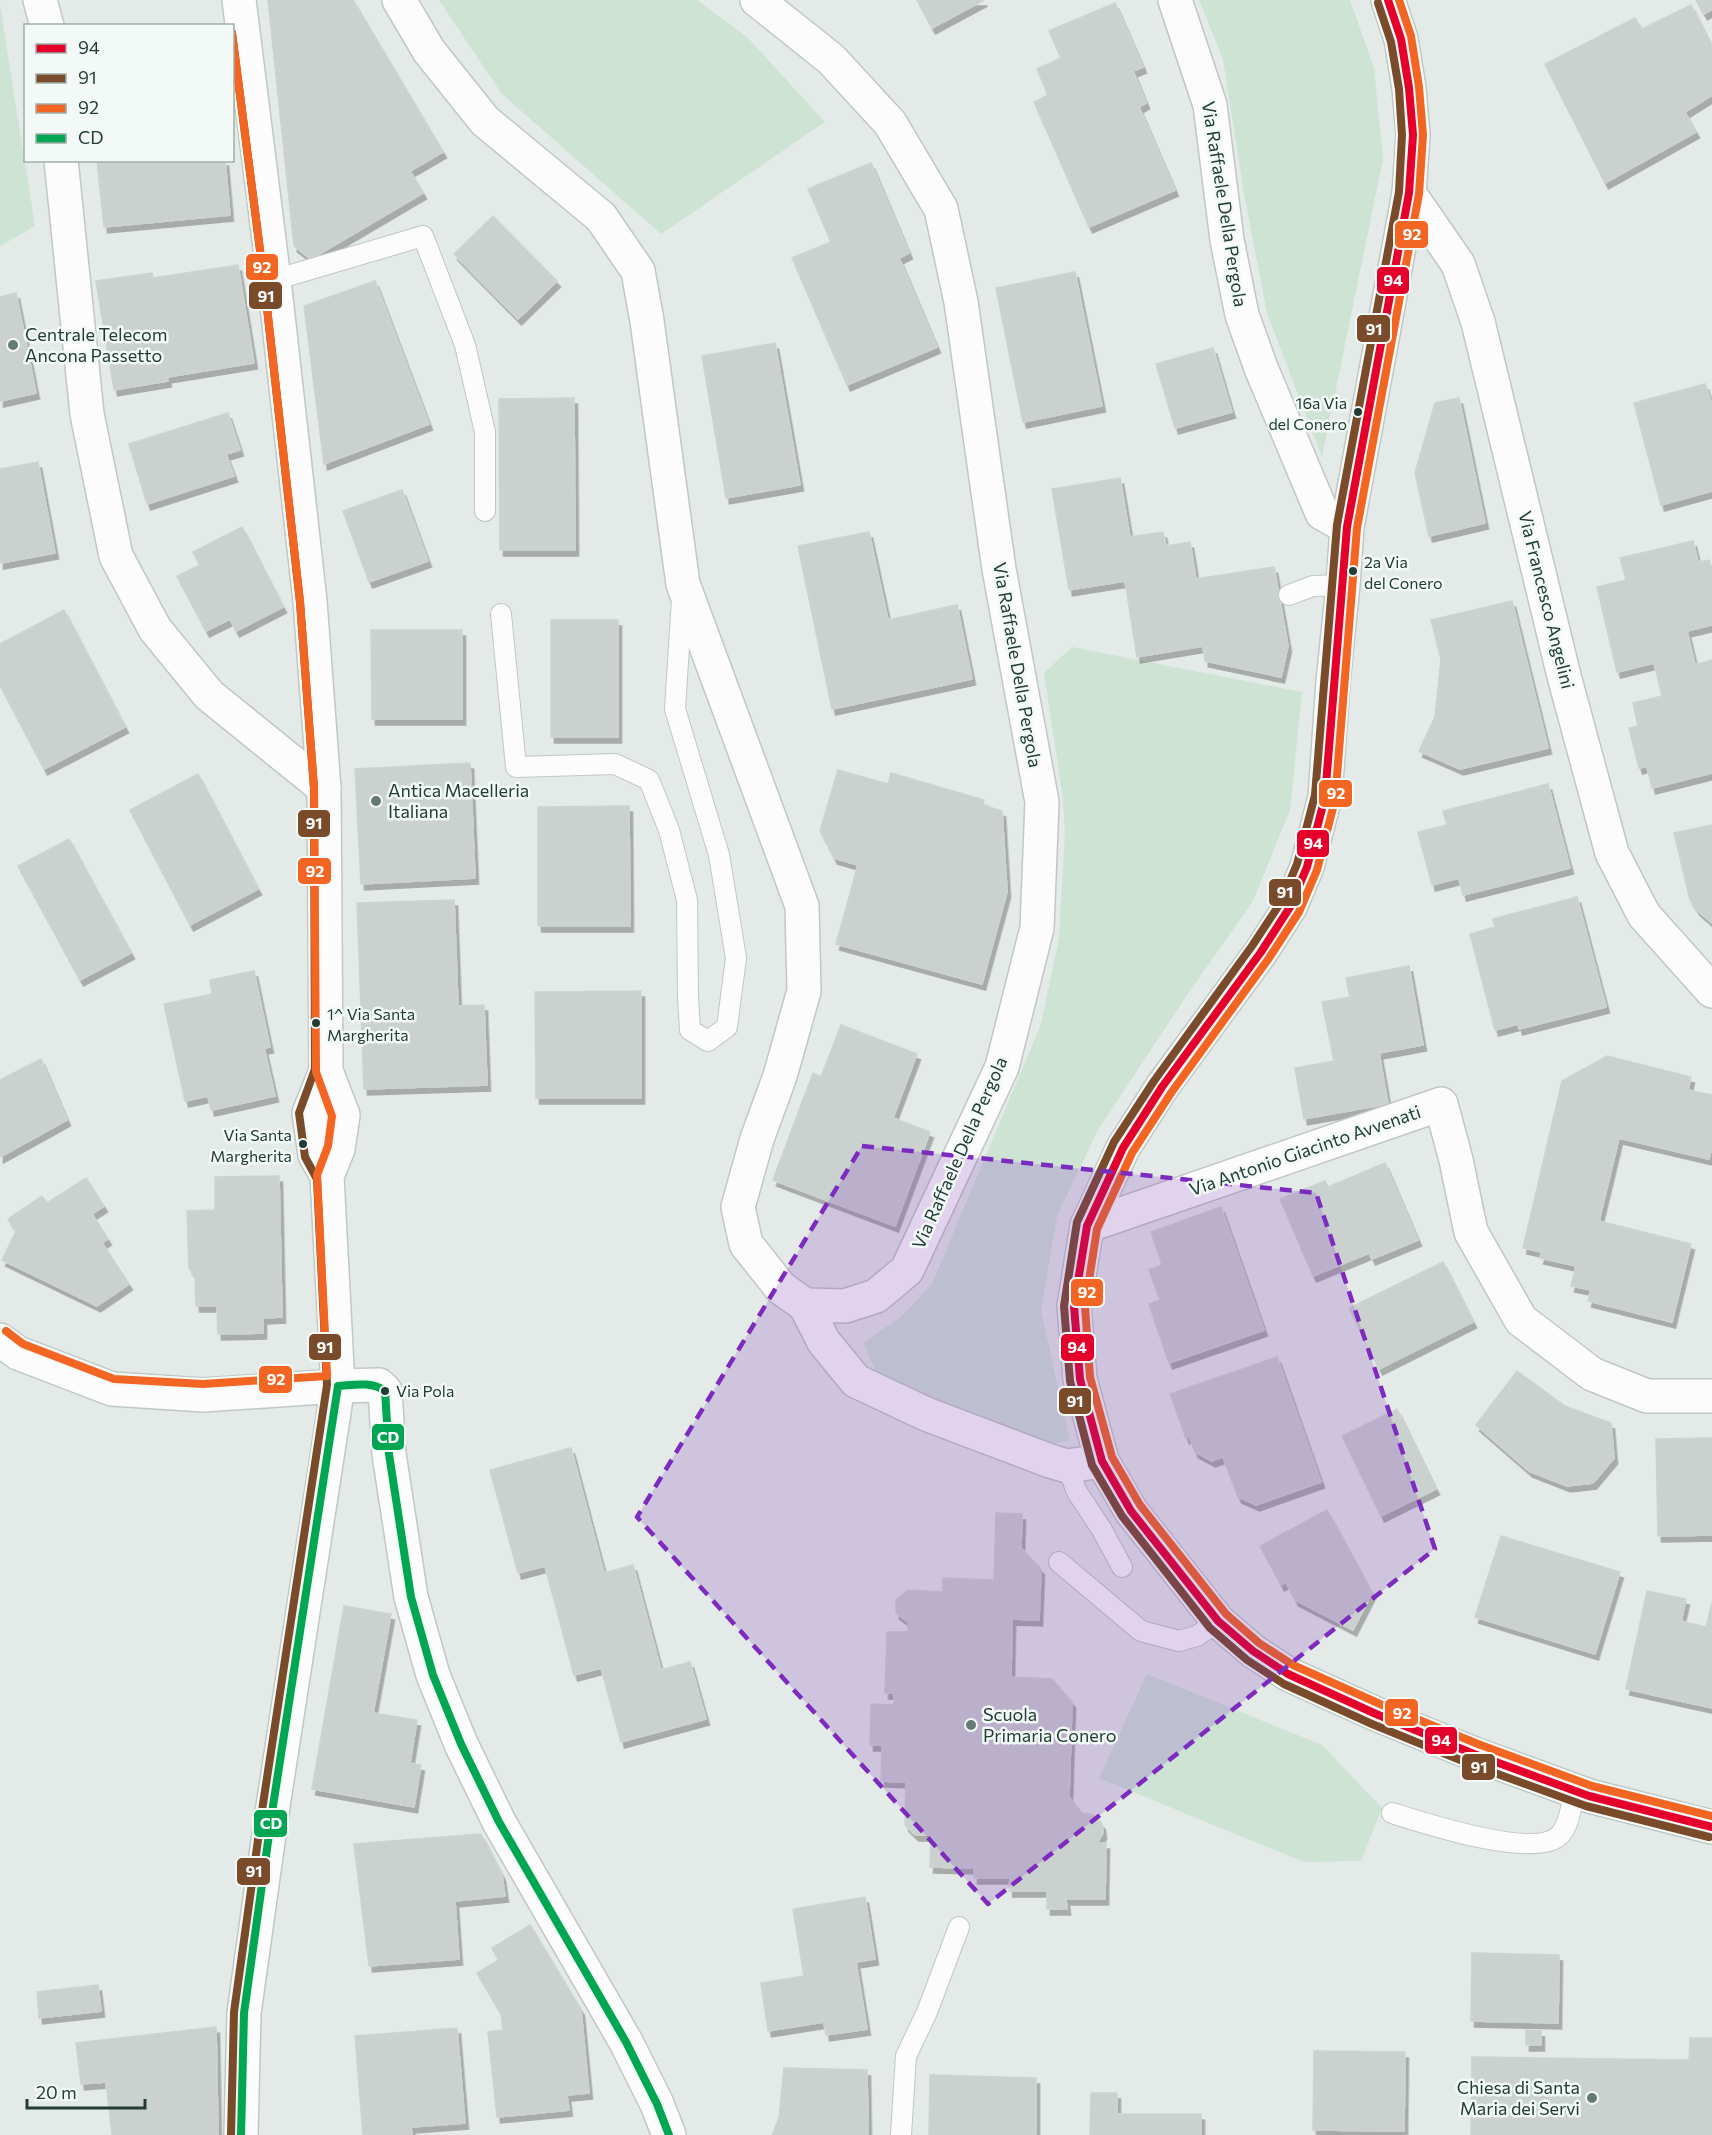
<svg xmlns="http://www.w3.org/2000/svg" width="1712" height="2135" font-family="Commissioner,sans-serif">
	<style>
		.green { fill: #cde3d4 }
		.building { fill: #cbd1cf; stroke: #cdd3d0; stroke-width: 1.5; filter: url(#shadow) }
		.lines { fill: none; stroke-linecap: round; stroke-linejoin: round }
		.lane-casing { stroke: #c1c7c4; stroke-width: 22 }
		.street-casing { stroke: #c1c7c4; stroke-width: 36 }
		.secondary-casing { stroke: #c0c8c4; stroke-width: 36 }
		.lane { stroke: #fbfcfb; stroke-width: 20 }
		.street { stroke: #fbfcfb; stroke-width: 33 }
		.secondary { stroke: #fbfcfb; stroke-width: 33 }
		.bus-1-casing { stroke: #f3f9f6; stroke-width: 12 }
		.bus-2-casing { stroke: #f3f9f6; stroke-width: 12 }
		.bus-3-casing { stroke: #f3f9f6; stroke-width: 12 }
		.bus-4-casing { stroke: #f3f9f6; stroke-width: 12 }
		.bus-1 { stroke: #e4002b; stroke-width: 8 }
		.bus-2 { stroke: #7a4b2a; stroke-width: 8 }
		.bus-3 { stroke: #f26522; stroke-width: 8 }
		.bus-4 { stroke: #00a651; stroke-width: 8 }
		.marked { fill: #7b2cbf; fill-opacity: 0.2; stroke: #7b2cbf; stroke-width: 4.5; stroke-dasharray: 12 8; stroke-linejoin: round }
		.poi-dot { fill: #667a74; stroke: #f3f9f6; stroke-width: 2 }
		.bus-dot { fill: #223d36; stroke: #f3f9f6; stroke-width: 2 }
		.labels { text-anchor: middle; stroke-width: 5; stroke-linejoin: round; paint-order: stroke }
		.bus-label { font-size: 16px; fill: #223d36; stroke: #f3f9f6; text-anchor: start }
		.street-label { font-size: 18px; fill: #223d36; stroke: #f3f9f6 }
		.poi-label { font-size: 18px; fill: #223d36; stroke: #f3f9f6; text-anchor: start }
		.line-badge { stroke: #f3f9f6; stroke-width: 2 }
		.badge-label { font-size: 16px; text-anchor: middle; font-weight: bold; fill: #fff }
	</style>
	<defs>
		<filter id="shadow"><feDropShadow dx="3.5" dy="6" stdDeviation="0" flood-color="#0004"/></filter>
	</defs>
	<rect width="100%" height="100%" fill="#e4eae7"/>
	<g class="green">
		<polygon points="439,0 697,0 747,37 825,122 661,234 502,94"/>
		<polygon points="1199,0 1350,0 1374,68 1383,159 1322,457 1267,313 1244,194 1223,59"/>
		<polygon points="0,5 35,226 0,246"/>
		<polygon points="1072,647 1302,692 1290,810 1253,901 1187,995 1098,1130 1057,1216 1041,1311 1070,1440 1054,1444 1022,1445 882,1386 863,1343 902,1316 932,1284 1041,1024 1059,938 1065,832 1063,799 1044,673"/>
		<polygon points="1147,1674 1322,1745 1382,1808 1361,1861 1304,1862 1099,1778"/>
	</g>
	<g class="building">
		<polygon points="268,0 353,0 443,152 410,171 423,193 311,259 294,246"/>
		<polygon points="917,0 984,0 932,28"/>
		<polygon points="1696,0 1712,0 1712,9 1704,14"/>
		<polygon points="1115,3 1143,67 1133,71 1146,103 1139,107 1175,190 1089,227 1034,102 1048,95 1037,69 1061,58 1049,31"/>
		<polygon points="1691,5 1712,47 1712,95 1685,112 1696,132 1605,183 1545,64 1635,18 1642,29"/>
		<polygon points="97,160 225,160 230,215 104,227"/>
		<polygon points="871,163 909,253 899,258 937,347 847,385 792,258 831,242 808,189"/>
		<polygon points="493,216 557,281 518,319 454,254"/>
		<polygon points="238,265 254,363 167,377 168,381 114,390 96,281 152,273 153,278"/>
		<polygon points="1075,272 1102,406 1023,422 996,288"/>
		<polygon points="375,281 429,424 324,464 304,306"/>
		<polygon points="16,293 36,393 0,401 0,297"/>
		<polygon points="775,343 800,485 726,498 702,356"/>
		<polygon points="1213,348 1232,412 1175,428 1156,364"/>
		<polygon points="1705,384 1712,405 1712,491 1661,505 1634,403"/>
		<polygon points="574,398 575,550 500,550 499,399"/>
		<polygon points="1459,398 1485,523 1429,536 1415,473 1435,403"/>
		<polygon points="228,413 240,450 226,454 234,476 147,504 129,444"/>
		<polygon points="38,462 55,553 0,563 0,469"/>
		<polygon points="1120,478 1130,537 1163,532 1166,546 1190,542 1196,579 1274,567 1288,646 1281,677 1205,661 1203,646 1137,657 1125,581 1069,590 1052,489"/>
		<polygon points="402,490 428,561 369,582 343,511"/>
		<polygon points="242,527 283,607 236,631 230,619 206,631 177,576 200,565 193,552"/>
		<polygon points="869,532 888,620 957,605 972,679 832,709 798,546"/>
		<polygon points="1693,541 1698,562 1709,560 1712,573 1712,625 1687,631 1695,665 1712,660 1712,773 1652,788 1647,766 1639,768 1629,728 1638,726 1633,703 1662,696 1654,663 1617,672 1597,587 1626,580 1620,558"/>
		<polygon points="1512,601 1548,748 1460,769 1419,751 1435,717 1441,659 1431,620"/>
		<polygon points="64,610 125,727 44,769 0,685 0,644"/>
		<rect x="551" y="620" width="67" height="117"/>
		<polygon points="371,630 462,630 462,719 372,719"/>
		<polygon points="470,763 475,878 361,884 355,769"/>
		<polygon points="838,770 888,784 891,773 984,800 983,805 1002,811 1007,892 982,984 836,944 858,865 834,858 820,831"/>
		<polygon points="198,774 258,889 190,925 130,810"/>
		<polygon points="1548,784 1570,868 1463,895 1459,878 1432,885 1418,832 1447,825 1443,811"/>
		<polygon points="629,806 630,926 538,926 538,807"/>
		<polygon points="1712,825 1712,923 1697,910 1690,900 1674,833"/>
		<polygon points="69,839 131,953 80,980 18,866"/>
		<polygon points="1577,897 1606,1007 1519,1029 1518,1024 1495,1030 1470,934 1495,927 1493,919"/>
		<polygon points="454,900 458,1006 484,1005 487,1085 364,1089 357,903"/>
		<polygon points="1409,966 1423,1045 1379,1053 1388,1104 1304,1119 1295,1068 1334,1061 1322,1002 1350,997 1346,978"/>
		<polygon points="254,971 270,1047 264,1048 275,1096 211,1110 208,1096 185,1101 164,1004 212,994 210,980"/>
		<polygon points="641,991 641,1098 536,1098 535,992"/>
		<polygon points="841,1025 917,1054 893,1118 930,1132 895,1226 773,1180 813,1073 821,1077"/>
		<polygon points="1607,1056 1691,1077 1688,1090 1712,1095 1712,1146 1709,1159 1619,1138 1599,1221 1691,1244 1672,1322 1588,1301 1591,1290 1571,1286 1576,1266 1540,1258 1542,1252 1523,1248 1562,1081"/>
		<polygon points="41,1059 67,1120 0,1157 0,1080"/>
		<polygon points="1385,1163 1418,1240 1372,1259 1369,1253 1313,1276 1280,1199 1325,1181 1328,1187"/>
		<polygon points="279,1176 282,1317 263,1318 263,1333 218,1334 217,1306 196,1306 195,1276 189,1268 187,1211 215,1210 215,1177"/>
		<polygon points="86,1178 104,1206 92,1214 108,1239 102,1243 129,1284 97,1306 2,1260 16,1231 8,1219 42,1196 47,1203"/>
		<polygon points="1221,1207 1264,1330 1169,1363 1149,1304 1160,1300 1149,1270 1162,1265 1151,1232"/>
		<polygon points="1443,1262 1473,1322 1379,1369 1349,1308"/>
		<polygon points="1277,1357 1321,1482 1256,1505 1238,1497 1223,1457 1212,1461 1195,1452 1189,1436 1186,1438 1170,1394"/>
		<polygon points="1517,1371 1565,1406 1611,1423 1614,1458 1593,1483 1567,1486 1529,1471 1476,1425"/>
		<polygon points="1397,1409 1436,1489 1381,1516 1342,1436"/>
		<polygon points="1712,1438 1712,1535 1658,1536 1656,1439"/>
		<polygon points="571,1448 604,1573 633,1565 661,1670 690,1662 706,1719 621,1742 601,1668 574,1675 545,1566 518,1573 490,1470"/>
		<polygon points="1327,1510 1372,1593 1353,1630 1295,1600 1286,1582 1281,1585 1260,1546"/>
		<polygon points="996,1513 1022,1514 1021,1548 1041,1569 1039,1620 1012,1619 1011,1677 1052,1679 1072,1702 1069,1797 1082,1813 1091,1814 1097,1818 1102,1824 1103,1833 1097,1843 1106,1843 1105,1899 1066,1899 1067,1909 1047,1909 1047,1891 1009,1891 1010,1878 974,1878 974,1868 930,1867 931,1835 915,1835 905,1825 906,1782 881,1781 882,1745 870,1745 871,1704 894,1705 894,1693 885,1693 887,1632 908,1632 908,1622 896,1613 896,1600 908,1590 943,1592 943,1578 994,1580"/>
		<polygon points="1501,1536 1620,1572 1595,1654 1475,1617"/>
		<polygon points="1647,1591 1686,1599 1681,1621 1706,1627 1712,1602 1712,1708 1626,1689"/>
		<polygon points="344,1606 391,1614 373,1713 417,1720 410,1763 421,1765 414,1807 312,1789"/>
		<polygon points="481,1834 502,1875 505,1896 455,1901 459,1959 369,1966 354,1844"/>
		<polygon points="865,1897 875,1959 856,1962 867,2029 826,2035 824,2022 768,2031 761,1983 804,1976 793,1909"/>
		<polygon points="530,1925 581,2010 589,2093 567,2095 569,2110 497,2117 488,2032 503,2030 501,2013 477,1973 499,1960 492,1948"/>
		<polygon points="1472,1953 1559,1955 1558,2023 1471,2021"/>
		<polygon points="98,1985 101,2011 39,2018 37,1992"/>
		<polygon points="216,2027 218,2135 112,2135 106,2082 81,2084 76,2043"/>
		<polygon points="457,2028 465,2123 411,2127 412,2135 363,2135 355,2036"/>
		<polygon points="1526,2030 1541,2031 1541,2045 1526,2045"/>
		<polygon points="1690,2038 1712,2038 1712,2135 1471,2135 1472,2057 1689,2060"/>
		<polygon points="1314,2051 1405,2052 1404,2131 1313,2130"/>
		<polygon points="784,2068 867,2070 868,2135 772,2135 779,2118"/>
		<polygon points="930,2075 1036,2078 1036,2135 929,2135"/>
		<polygon points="1091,2093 1117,2093 1117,2114 1201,2114 1201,2135 1090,2135"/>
	</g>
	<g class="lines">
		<defs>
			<g id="lane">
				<polyline points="274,280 423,236 465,345 485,432 485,511"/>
				<polyline points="1289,595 1313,586 1343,585"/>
				<polyline points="501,614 516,767 615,764 649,780 669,830 687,900 688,997 690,1030 708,1041 727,1027 736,958 719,855 675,709 682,599"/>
				<polyline points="1067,1466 1077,1492 1102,1530 1122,1567"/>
				<polyline points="1059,1562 1141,1631 1179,1641 1197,1636 1218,1621"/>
				<path d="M1392 1813C1424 1823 1535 1860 1560 1835 1570 1824 1571 1805 1575 1791"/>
				<polyline points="901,2135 906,2056 927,2012 959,1927"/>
			</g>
			<g id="street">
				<polyline points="40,0 47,26"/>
				<polyline points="399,0 429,51 485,121 601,217 638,271 647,321 683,584 802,906 804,991 780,1076 757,1139 738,1207 746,1244 781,1288 805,1305 824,1342 856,1381 926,1414 1050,1461 1067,1466 1102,1461"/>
				<polyline points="757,0 831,59 890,123 941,209 961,302 999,569 1042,802 1037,928 1002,1067 907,1270 876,1296 845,1306 805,1305"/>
				<polyline points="1175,0 1210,105 1227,240 1242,315 1261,368 1322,513 1347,527"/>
				<polyline points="61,160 87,414 116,556 155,629 209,695 324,788"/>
				<polyline points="1409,193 1458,264 1478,322 1564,676 1612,853 1644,915 1712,991"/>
				<polyline points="1087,1226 1441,1104 1456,1160 1471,1232 1521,1320 1592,1374 1647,1396 1712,1396"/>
				<polyline points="338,1386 379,1385 385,1391 389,1454 411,1597 433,1675 461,1744 499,1822 626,2042 657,2104 669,2135"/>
			</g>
			<g id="secondary">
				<polyline points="239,0 274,280 310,601 324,788 326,1071 343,1115 338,1149 327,1176 338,1386 273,1806 244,2013 241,2135"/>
				<polyline points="1388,0 1401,39 1409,88 1413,135 1409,193 1347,527 1343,585 1333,682 1325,797 1307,867 1290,907 1261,952 1162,1087 1123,1148 1087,1226 1074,1306 1080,1379 1102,1461 1131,1511 1218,1621 1253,1651 1288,1674 1376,1714 1474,1754 1589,1796 1712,1827"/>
				<polyline points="326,1071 309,1113 315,1155 327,1176"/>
				<polyline points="0,1340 18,1353 112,1389 203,1395 338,1386"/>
			</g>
		</defs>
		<use href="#lane" class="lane-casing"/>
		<use href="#street" class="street-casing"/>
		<use href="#secondary" class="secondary-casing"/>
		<use href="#lane" class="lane"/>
		<use href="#street" class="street"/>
		<use href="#secondary" class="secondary"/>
		<defs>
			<polyline id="bus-1" points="1388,0 1401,39 1409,88 1413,135 1409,193 1347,527 1325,797 1307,867 1290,907 1261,952 1162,1087 1123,1148 1087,1226 1074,1306 1080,1379 1102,1461 1131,1511 1218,1621 1253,1651 1288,1674 1376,1714 1474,1754 1589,1796 1712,1827"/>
			<g id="bus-2">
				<polyline points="1378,3 1391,42 1399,89 1402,135 1399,192 1337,525 1315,795 1297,864 1281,902 1252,946 1154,1081 1114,1142 1077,1222 1064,1306 1070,1381 1092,1465 1122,1516 1210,1628 1247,1660 1284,1684 1372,1724 1470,1764 1586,1806 1709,1837"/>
				<polyline points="231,2135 234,2012 263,1804 327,1385 317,1179 305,1157 299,1113 315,1069 314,788 300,602 264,281 232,33"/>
			</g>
			<g id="bus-3">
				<polyline points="1399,0 1411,36 1419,87 1423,135 1419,194 1357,528 1335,800 1317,870 1299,912 1269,958 1171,1093 1132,1153 1097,1229 1085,1306 1090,1377 1112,1457 1140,1505 1226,1614 1259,1643 1293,1665 1380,1704 1478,1744 1592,1786 1712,1816"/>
				<polyline points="6,1331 23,1344 114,1379 203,1384 327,1376 317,1175 328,1146 332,1116 316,1072 314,788 300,602 264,281 232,33"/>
			</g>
			<path id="bus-4" d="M241 2135 244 2013 273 1806 338 1386C354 1385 371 1381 385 1391L389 1454 411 1597 433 1675 461 1744 499 1822 626 2042 657 2104 669 2135"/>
		</defs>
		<use href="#bus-1" class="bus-1-casing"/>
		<use href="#bus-2" class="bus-2-casing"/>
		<use href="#bus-3" class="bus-3-casing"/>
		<use href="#bus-4" class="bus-4-casing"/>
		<use href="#bus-1" class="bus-1"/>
		<use href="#bus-2" class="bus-2"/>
		<use href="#bus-3" class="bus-3"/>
		<use href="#bus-4" class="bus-4"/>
	</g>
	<path class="marked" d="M862 1146 1316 1193 1435 1549 988 1904 637 1517Z"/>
	<g class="poi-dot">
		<circle cx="13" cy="345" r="6"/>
		<circle cx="376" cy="801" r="6"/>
		<circle cx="971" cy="1725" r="6"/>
		<circle cx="1592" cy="2098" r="6"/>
	</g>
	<g class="bus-dot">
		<circle cx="1358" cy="412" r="5"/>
		<circle cx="1353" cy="571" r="5"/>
		<circle cx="316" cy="1023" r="5"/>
		<circle cx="303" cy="1144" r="5"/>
		<circle cx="385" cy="1391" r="5"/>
	</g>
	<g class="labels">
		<g class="bus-label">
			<text x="1347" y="409" text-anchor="end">16a Via<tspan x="1347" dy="21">del Conero</tspan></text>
			<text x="1364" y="568">2a Via<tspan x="1364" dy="21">del Conero</tspan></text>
			<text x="327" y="1020">1^ Via Santa<tspan x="327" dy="21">Margherita</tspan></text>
			<text x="292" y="1141" text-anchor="end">Via Santa<tspan x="292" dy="21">Margherita</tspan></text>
			<text x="396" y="1397">Via Pola</text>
		</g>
		<g class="street-label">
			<text transform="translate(1224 204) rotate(81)" y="6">Via Raffaele Della Pergola</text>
			<text transform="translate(1546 600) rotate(76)" y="6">Via Francesco Angelini</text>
			<text transform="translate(1017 665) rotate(80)" y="6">Via Raffaele Della Pergola</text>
			<text transform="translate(1305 1151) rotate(-19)" y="6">Via Antonio Giacinto Avvenati</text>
			<text transform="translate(960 1153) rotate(-66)" y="6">Via Raffaele Della Pergola</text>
		</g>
		<g class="poi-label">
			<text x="25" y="341">Centrale Telecom<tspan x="25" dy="21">Ancona Passetto</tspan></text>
			<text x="388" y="797">Antica Macelleria<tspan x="388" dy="21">Italiana</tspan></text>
			<text x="983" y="1721">Scuola<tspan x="983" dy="21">Primaria Conero</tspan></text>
			<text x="1580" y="2094" text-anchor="end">Chiesa di Santa<tspan x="1580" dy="21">Maria dei Servi</tspan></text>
		</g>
	</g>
	<g class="line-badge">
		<rect x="1394" y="220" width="35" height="29" rx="6" fill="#f26522"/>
		<rect x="245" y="253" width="34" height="28" rx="6" fill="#f26522"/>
		<rect x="1376" y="266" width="34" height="29" rx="6" fill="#e4002b"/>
		<rect x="248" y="281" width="35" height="29" rx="6" fill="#7a4b2a"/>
		<rect x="1356" y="314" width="35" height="29" rx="6" fill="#7a4b2a"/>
		<rect x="1318" y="779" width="35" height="29" rx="6" fill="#f26522"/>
		<rect x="297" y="809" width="34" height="29" rx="6" fill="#7a4b2a"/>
		<rect x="1296" y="829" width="34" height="29" rx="6" fill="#e4002b"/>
		<rect x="297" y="857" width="35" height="28" rx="6" fill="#f26522"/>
		<rect x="1268" y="878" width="34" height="29" rx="6" fill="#7a4b2a"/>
		<rect x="1070" y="1278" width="34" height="29" rx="6" fill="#f26522"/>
		<rect x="308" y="1333" width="34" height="28" rx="6" fill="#7a4b2a"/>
		<rect x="1060" y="1333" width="35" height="29" rx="6" fill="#e4002b"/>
		<rect x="258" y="1365" width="35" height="29" rx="6" fill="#f26522"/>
		<rect x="1058" y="1387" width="34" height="28" rx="6" fill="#7a4b2a"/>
		<rect x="371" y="1423" width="34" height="28" rx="6" fill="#00a651"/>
		<rect x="1384" y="1698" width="35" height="29" rx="6" fill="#f26522"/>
		<rect x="1424" y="1726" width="34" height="29" rx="6" fill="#e4002b"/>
		<rect x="1461" y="1753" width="35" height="28" rx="6" fill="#7a4b2a"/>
		<rect x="253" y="1809" width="35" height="29" rx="6" fill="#00a651"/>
		<rect x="236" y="1857" width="35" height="29" rx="6" fill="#7a4b2a"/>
	</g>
	<g class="badge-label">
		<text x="1412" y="240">92</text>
		<text x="262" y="273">92</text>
		<text x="1393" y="286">94</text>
		<text x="266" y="302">91</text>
		<text x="1374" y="335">91</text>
		<text x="1336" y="799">92</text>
		<text x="314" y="829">91</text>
		<text x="1313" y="849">94</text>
		<text x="315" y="877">92</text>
		<text x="1285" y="898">91</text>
		<text x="1087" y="1298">92</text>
		<text x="325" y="1353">91</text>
		<text x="1077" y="1353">94</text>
		<text x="276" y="1385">92</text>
		<text x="1075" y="1407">91</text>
		<text x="388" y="1443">CD</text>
		<text x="1402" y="1719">92</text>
		<text x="1441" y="1746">94</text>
		<text x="1479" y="1773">91</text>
		<text x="271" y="1829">CD</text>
		<text x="254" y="1877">91</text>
	</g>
	<rect x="24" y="24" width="210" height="138" fill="#f3f9f6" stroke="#9faea9" stroke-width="1.5"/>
	<rect x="36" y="44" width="30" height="9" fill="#e4002b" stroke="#9faea9" stroke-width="1.5"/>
	<text x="78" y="54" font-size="18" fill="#223d36">94</text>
	<rect x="36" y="74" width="30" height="9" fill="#7a4b2a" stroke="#9faea9" stroke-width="1.5"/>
	<text x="78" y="84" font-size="18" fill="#223d36">91</text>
	<rect x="36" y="104" width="30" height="9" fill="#f26522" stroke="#9faea9" stroke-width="1.5"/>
	<text x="78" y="114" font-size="18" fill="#223d36">92</text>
	<rect x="36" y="134" width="30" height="9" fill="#00a651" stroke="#9faea9" stroke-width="1.5"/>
	<text x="78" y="144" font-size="18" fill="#223d36">CD</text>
	<path d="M27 2099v9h118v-9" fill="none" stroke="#223d36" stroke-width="3"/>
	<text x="36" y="2099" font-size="18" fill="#223d36" stroke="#f3f9f6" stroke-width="4.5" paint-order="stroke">20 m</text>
</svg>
